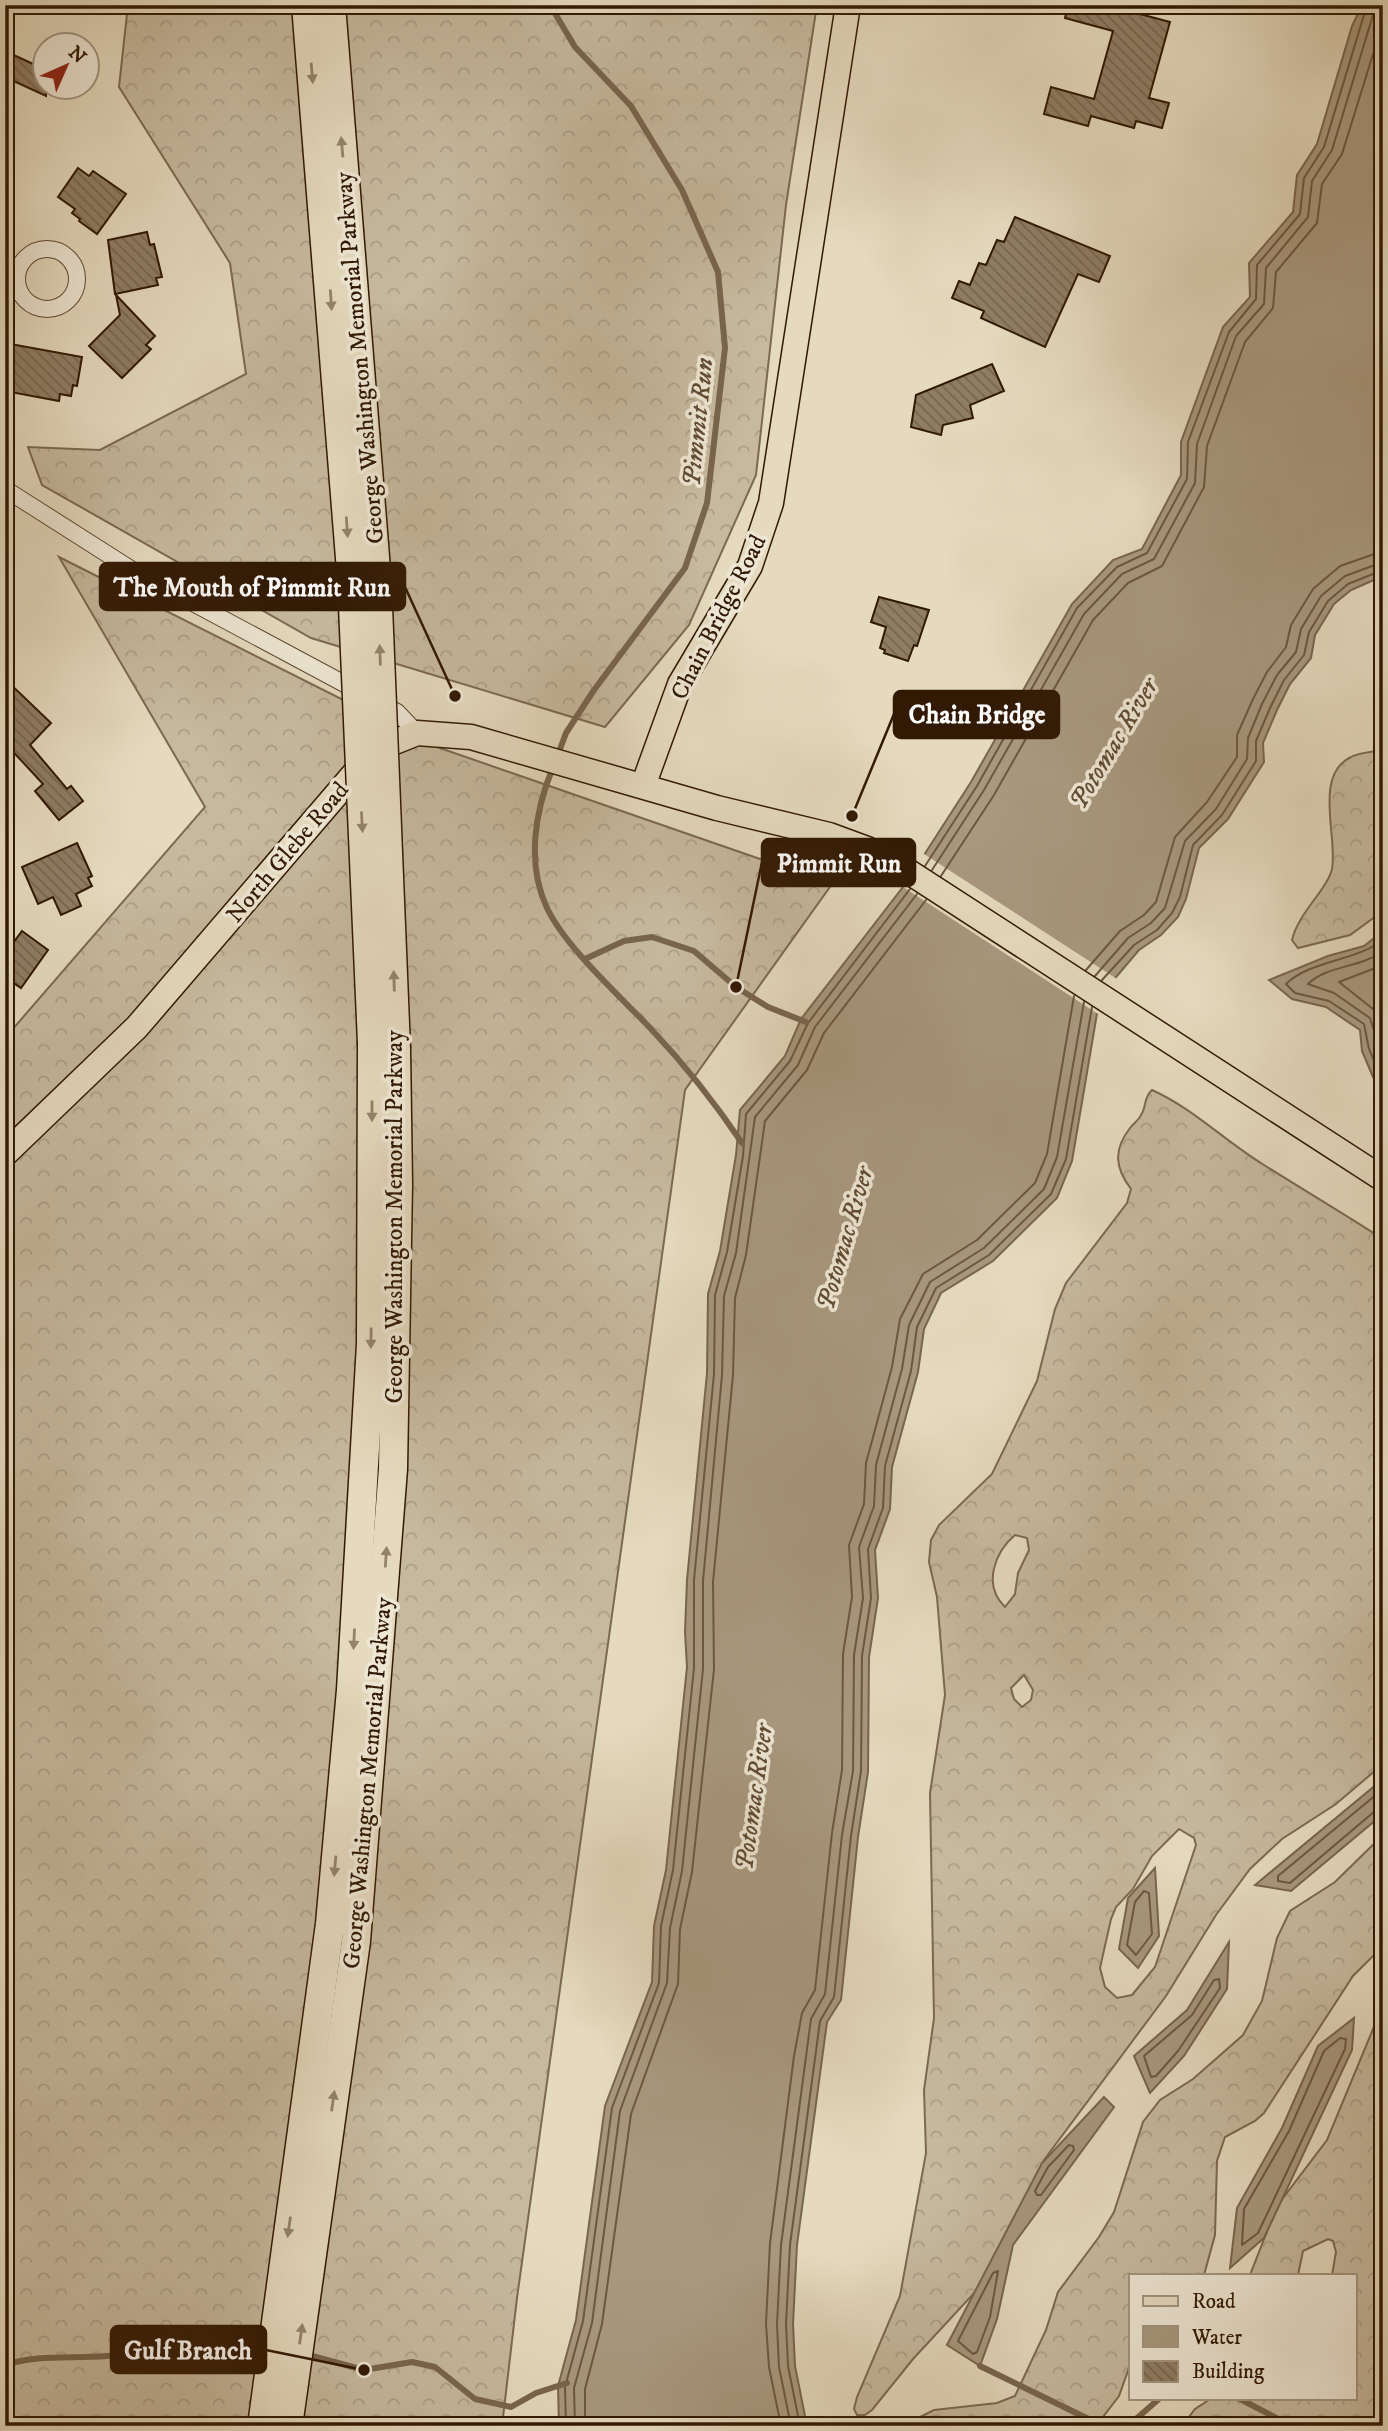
<svg xmlns="http://www.w3.org/2000/svg" width="1388" height="2431" font-family="'IM FELL DW Pica',serif">
	<style>
		.forest { fill: url(#forest-crowns); stroke: #7c6950; stroke-width: 2; fill-rule: evenodd }
		.water { fill: #a8987e; stroke: #78654d; stroke-width: 2 }
		.pier { fill: #e5dabe }
		.lines { fill: none; stroke-linecap: round; stroke-linejoin: round }
		.shore { stroke: #6c5840; stroke-width: 2 }
		.stream { stroke: #78654d; stroke-width: 6 }
		.building { fill: url(#building-back-hatch); stroke: #311903; stroke-width: 2 }
		.minor-casing { stroke: #5e4932; stroke-width: 18 }
		.primary-casing { stroke: #311903; stroke-width: 27 }
		.motorway-casing { stroke: #311903; stroke-width: 31 }
		.minor { stroke: #eee7d5; stroke-width: 16 }
		.primary { stroke: #e5dabe; stroke-width: 24 }
		.motorway { stroke: #e5dabe; stroke-width: 28 }
		.motorway-bridge-casing { stroke: #311903; stroke-width: 31; stroke-linecap: butt }
		.motorway-bridge { stroke: #e5dabe; stroke-width: 28 }
		.oneway { fill: #94836a }
		.labels { text-anchor: middle; stroke-width: 7; stroke-linejoin: round; paint-order: stroke }
		.street-label { font-size: 24px; fill: #311903; stroke: #eee7d5 }
		.water-label { font-size: 26px; font-style: italic; fill: #614c34; stroke: #eee7d5 }
		.leader { fill: none; stroke: #311903; stroke-width: 2.5 }
		.callout-dot { fill: #311903; stroke: #eee7d5; stroke-width: 2.5 }
		.callout { fill: #311903; stroke: #311903; stroke-width: 2.5 }
		.callout-label { font-size: 26px; text-anchor: middle; font-weight: bold; fill: #fff }
	</style>
	<defs>
		<pattern id="forest-crowns" width="20" height="18" patternUnits="userSpaceOnUse" patternTransform="scale(1.75)"><rect width="20" height="18" fill="#c6b99e"/><path d="M2 6a3 3 0 1 1 6 0M12 15a3 3 0 1 1 6 0" fill="none" stroke="#ab9e86"/></pattern>
		<pattern id="building-back-hatch" width="6" height="6" patternUnits="userSpaceOnUse" patternTransform="scale(1.75)"><rect width="6" height="6" fill="#8f7d64"/><path d="M-1 5l2 2M0 0l6 6M5-1l2 2" fill="none" stroke="#756650"/></pattern>
	</defs>
	<rect width="100%" height="100%" fill="#e5dabe"/>
	<filter id="stains"><feTurbulence type="fractalNoise" baseFrequency=".00286" numOctaves="4"/><feColorMatrix values="0 0 0 0 .2 0 0 0 0 .09 0 0 0 0 .02 0 0 0 .5 -.17"/></filter>
	<radialGradient id="worn" r=".72"><stop offset=".6" stop-color="#630" stop-opacity="0"/><stop offset="1" stop-color="#630" stop-opacity=".3"/></radialGradient>
	<g class="forest">
		<polygon points="128,5 817,5 786,205 756,475 689,625 605,727 311,638 42,485 28,447 100,450 246,374 230,263 119,87"/>
		<polygon points="59,557 437,747 832,884 685,1090 517,2298 502,2426 5,2426 5,1667 11,1657 5,1636 5,1038 205,807"/>
		<path d="M1383 750V911L1350 935 1298 948 1292 940C1298 913 1327 890 1332 869 1338 837 1313 775 1351 757 1360 752 1373 752 1383 750Z"/>
		<path d="M1152 1090C1194 1109 1226 1142 1264 1165 1304 1190 1344 1214 1383 1239V1764L1336 1804 1282 1839 1250 1869 1216 1915 1166 1996 1044 2160 977 2290 913 2359 872 2410 865 2415H857L854 2409 857 2397 900 2296 926 2153 924 2090 934 2018 930 1793 945 1695 937 1597 929 1562 931 1540 939 1525 992 1474 1037 1381 1055 1309 1066 1283 1127 1203 1131 1189C1115 1168 1113 1150 1130 1128 1133 1124 1139 1120 1141 1115 1147 1106 1143 1098 1152 1090ZM1015 1535 1027 1538 1029 1550 1018 1573 1015 1594 1005 1607C982 1585 995 1552 1015 1535ZM1024 1675 1033 1690 1031 1700 1022 1707 1014 1699 1011 1688ZM1179 1829 1194 1838 1196 1845 1155 1967 1132 1995 1117 1998 1105 1987 1100 1968 1111 1919 1116 1907 1133 1889 1152 1856Z"/>
		<polygon points="1383,1835 1383,1903 1380,1917 1383,1921 1383,1956 1373,1956 1353,1976 1264,2113 1255,2121 1225,2137 1217,2161 1215,2235 1204,2275 1131,2275 1131,2362 1119,2396 1096,2426 902,2426 934,2410 997,2403 1015,2396 1046,2330 1058,2292 1099,2237 1114,2212 1143,2122 1160,2100 1193,2079 1243,2035 1262,2001 1277,1938 1290,1911 1335,1882"/>
		<polygon points="1383,2005 1383,2426 1182,2426 1195,2409 1212,2398 1355,2398 1355,2275 1332,2275 1336,2252 1333,2241 1328,2239 1303,2251 1298,2275 1250,2275 1277,2206 1327,2140"/>
	</g>
	<g class="water">
		<polygon points="1362,5 1383,5 1383,576 1351,590 1334,604 1315,635 1311,658 1290,684 1277,710 1263,743 1264,762 1228,819 1199,848 1186,899 1178,917 1161,935 1139,950 1100,996 1072,1161 1057,1198 993,1261 941,1293 924,1329 918,1372 892,1467 890,1509 875,1550 878,1598 869,1657 868,1772 858,1837 841,2000 827,2022 797,2245 793,2324 795,2366 807,2426 559,2426 558,2386 576,2320 605,2106 652,1982 654,1926 666,1870 687,1667 685,1632 687,1580 707,1373 708,1294 720,1251 736,1155 740,1110 785,1056 801,1019 906,883 971,782 1072,604 1113,560 1142,549 1181,475 1181,442 1223,327 1250,297 1249,263 1293,212 1297,175 1317,144 1352,26"/>
		<polygon points="1383,931 1383,1075 1373,1077 1362,1051 1360,1030 1326,1007 1292,999 1269,980 1328,956 1364,946"/>
		<polygon points="1383,1779 1383,1814 1291,1891 1255,1885"/>
		<polygon points="1155,1868 1159,1936 1138,1968 1119,1949 1128,1898"/>
		<polygon points="1229,1942 1227,1989 1184,2056 1150,2093 1134,2056 1187,2010"/>
		<polygon points="1354,2018 1352,2050 1264,2238 1230,2268 1237,2208 1282,2128 1318,2046"/>
		<polygon points="1104,2097 1114,2107 1013,2245 997,2319 980,2366 947,2345 1042,2163"/>
	</g>
	<polygon class="pier" points="921,852 1117,979 1104,997 1101,1016 900,885"/>
	<g class="lines">
		<g class="shore">
			<polyline points="925,866 977,786 1077,608 1117,567 1147,553 1187,479 1188,442 1229,332 1256,299 1257,265 1300,214 1304,178 1324,147 1367,5"/>
			<polyline points="932,870 984,790 1084,614 1122,574 1154,559 1195,483 1197,444 1236,336 1264,304 1266,268 1308,217 1312,181 1332,150 1376,5"/>
			<polyline points="941,876 994,795 1093,620 1128,583 1162,566 1204,487 1207,446 1245,342 1273,308 1276,272 1317,223 1322,184 1342,154 1383,22"/>
			<path d="M1383 940C1356 961 1309 961 1286 984L1295 993 1329 1001 1364 1024 1369 1049 1377 1067 1383 1068"/>
			<path d="M1383 951C1361 968 1327 965 1308 984L1334 993 1370 1018 1383 1059"/>
			<polyline points="1383,965 1339,982 1383,1017"/>
			<polyline points="1086,970 1120,931 1144,915 1156,902 1175,837 1207,802 1237,757 1237,735 1253,699 1267,672 1286,647 1291,625 1313,589 1340,566 1383,551"/>
			<polyline points="1095,976 1128,938 1151,923 1165,908 1185,841 1216,809 1247,759 1248,738 1262,704 1277,675 1296,652 1301,629 1321,596 1345,576 1383,562"/>
			<polyline points="1102,980 1134,945 1157,930 1172,913 1180,897 1193,845 1222,815 1256,761 1256,741 1270,708 1284,680 1304,655 1309,632 1328,601 1348,584 1383,570"/>
			<polyline points="1383,1789 1278,1876 1278,1881 1290,1883 1375,1811 1383,1809"/>
			<polygon points="1144,1891 1149,1893 1152,1934 1136,1955 1127,1945 1135,1902"/>
			<polygon points="1219,1979 1220,1988 1178,2051 1156,2076 1151,2077 1144,2056 1192,2015 1214,1980"/>
			<polygon points="1340,2038 1346,2039 1345,2049 1258,2233 1242,2245 1244,2209 1289,2131 1324,2051"/>
			<polygon points="1069,2145 1073,2146 1074,2150 1041,2195 1037,2195 1035,2191 1048,2167"/>
			<polygon points="998,2271 990,2317 977,2352 973,2354 958,2341 993,2273"/>
			<polyline points="566,2426 565,2387 583,2321 612,2108 659,1983 661,1926 673,1870 694,1668 694,1580 714,1374 715,1295 727,1252 743,1156 746,1114 790,1061 808,1023 910,889"/>
			<polyline points="575,2426 574,2388 592,2323 620,2111 667,1983 670,1928 682,1871 703,1669 703,1581 722,1375 724,1296 736,1253 755,1117 798,1065 815,1027 917,894"/>
			<polyline points="585,2426 585,2389 602,2324 631,2114 678,1984 680,1929 692,1872 714,1669 713,1582 733,1375 735,1298 746,1255 765,1121 807,1070 824,1033 926,900"/>
			<polyline points="781,2426 769,2367 766,2324 770,2243 794,2056 802,2013 815,1990 832,1833 842,1770 843,1654 852,1597 849,1545 864,1504 866,1463 892,1367 900,1319 923,1274 977,1240 1035,1183 1047,1154 1074,996"/>
			<polyline points="791,2426 779,2367 777,2324 781,2245 811,2019 825,1994 842,1835 853,1771 854,1655 863,1598 859,1547 874,1506 876,1465 902,1369 909,1325 930,1282 984,1248 1044,1189 1057,1157 1084,1002"/>
			<polyline points="800,2426 788,2366 786,2324 790,2245 820,2021 834,1997 851,1836 861,1771 862,1656 871,1598 868,1549 883,1508 885,1466 911,1371 917,1327 936,1288 989,1255 1051,1194 1066,1159 1092,1007"/>
		</g>
		<g class="stream">
			<polyline points="550,5 575,47 631,106 682,190 718,272 725,348 707,503 685,568 594,690 566,733 557,757"/>
			<path d="M553 767C535 811 526 863 547 908 566 948 621 997 652 1030 685 1065 715 1103 742 1143"/>
			<polyline points="585,959 624,941 652,937 694,951 736,987 768,1007 806,1022"/>
			<polyline points="305,2354 364,2370 412,2362 435,2367 475,2399 511,2407 536,2393 567,2383"/>
			<path d="M5 2365C37 2354 73 2359 107 2356 160 2352 214 2334 267 2346"/>
			<polyline points="980,2366 1103,2426"/>
			<polyline points="1238,2398 1286,2423 1328,2426"/>
			<polyline points="1128,2426 1160,2398"/>
		</g>
	</g>
	<g class="building">
		<polygon points="1068,5 1106,5 1170,22 1149,98 1169,103 1162,128 1136,121 1134,128 1091,116 1088,126 1044,114 1051,87 1094,99 1113,31 1065,18"/>
		<polygon points="5,51 46,70 46,96 5,77"/>
		<polygon points="78,168 89,176 93,171 126,194 97,234 79,221 80,219 72,213 75,209 58,197"/>
		<polygon points="1015,217 1110,256 1099,282 1078,274 1045,347 981,318 984,311 952,298 959,281 970,285 979,263 986,265 997,240 1004,242"/>
		<polygon points="147,232 150,245 154,244 162,277 156,278 158,285 115,294 108,240"/>
		<polygon points="116,295 155,336 146,345 151,349 122,378 89,346 120,315"/>
		<polygon points="5,343 82,357 77,386 73,385 71,396 60,394 59,401 5,391"/>
		<polygon points="992,364 1004,391 970,405 973,418 943,425 941,435 911,427 916,395"/>
		<polygon points="879,597 929,610 917,646 914,645 908,661 884,653 885,650 880,648 886,627 871,622"/>
		<polygon points="5,679 51,723 30,745 67,789 71,786 83,801 59,820 35,791 43,784 5,743"/>
		<polygon points="77,843 92,876 88,878 92,886 76,894 81,906 61,915 53,897 38,904 22,867"/>
		<polygon points="22,931 48,950 21,988 5,977 5,954"/>
	</g>
	<g class="lines">
		<defs>
			<g id="minor">
				<circle cx="47" cy="279" r="30"/>
				<polyline points="5,489 137,573 397,712 417,733"/>
			</g>
			<g id="primary">
				<polyline points="643,786 680,684 750,566 771,503 848,5"/>
				<polyline points="5,1154 137,1027 366,760 387,745 417,733 471,737 717,808 829,835 867,849 906,870 1383,1179"/>
			</g>
			<g id="motorway">
				<polyline points="306,5 352,583"/>
				<polyline points="331,5 377,582"/>
				<polyline points="262,2426 330,1924 351,1690 371,1344 372,1043"/>
				<polyline points="288,2426 356,1941 393,1469 398,1184 396,1049"/>
			</g>
		</defs>
		<use href="#minor" class="minor-casing"/>
		<use href="#primary" class="primary-casing"/>
		<use href="#motorway" class="motorway-casing"/>
		<use href="#minor" class="minor"/>
		<use href="#primary" class="primary"/>
		<use href="#motorway" class="motorway"/>
		<defs>
			<g id="motorway-bridge">
				<polyline points="377,582 396,1049"/>
				<polyline points="352,583 372,1043"/>
			</g>
		</defs>
		<use href="#motorway-bridge" class="motorway-bridge-casing"/>
		<use href="#motorway-bridge" class="motorway-bridge"/>
	</g>
	<defs><path id="oneway-solid" d="M-6-.8H1V-3.2L6.5 0L1 3.2V.8H-6Z" transform="scale(1.75)"/></defs>
	<g class="oneway">
		<use href="#oneway-solid" transform="translate(312 73) rotate(85)"/>
		<use href="#oneway-solid" transform="translate(342 147) rotate(-95)"/>
		<use href="#oneway-solid" transform="translate(331 300) rotate(86)"/>
		<use href="#oneway-solid" transform="translate(347 527) rotate(86)"/>
		<use href="#oneway-solid" transform="translate(380 655) rotate(-92)"/>
		<use href="#oneway-solid" transform="translate(362 822) rotate(87)"/>
		<use href="#oneway-solid" transform="translate(394 981) rotate(-92)"/>
		<use href="#oneway-solid" transform="translate(372 1111) rotate(90)"/>
		<use href="#oneway-solid" transform="translate(371 1338) rotate(91)"/>
		<use href="#oneway-solid" transform="translate(386 1557) rotate(-86)"/>
		<use href="#oneway-solid" transform="translate(354 1639) rotate(93)"/>
		<use href="#oneway-solid" transform="translate(335 1866) rotate(95)"/>
		<use href="#oneway-solid" transform="translate(333 2101) rotate(-82)"/>
		<use href="#oneway-solid" transform="translate(289 2227) rotate(98)"/>
		<use href="#oneway-solid" transform="translate(301 2334) rotate(-82)"/>
	</g>
	<g class="labels">
		<g class="street-label">
			<text transform="translate(359 358) rotate(-95)" y="8">George Washington Memorial Parkway</text>
			<text transform="translate(718 617) rotate(-63)" y="8">Chain Bridge Road</text>
			<text transform="translate(287 852) rotate(-50)" y="8">North Glebe Road</text>
			<text transform="translate(394 1217) rotate(-90)" y="8">George Washington Memorial Parkway</text>
			<text transform="translate(367 1783) rotate(-85)" y="8">George Washington Memorial Parkway</text>
		</g>
		<g class="water-label">
			<text transform="translate(697 422) rotate(-84)" y="9">Pimmit Run</text>
			<text transform="translate(1113 743) rotate(-59)" y="9">Potomac River</text>
			<text transform="translate(844 1238) rotate(-74)" y="9">Potomac River</text>
			<text transform="translate(753 1797) rotate(-82)" y="9">Potomac River</text>
		</g>
	</g>
	<path class="leader" d="M455 696L405 587M852 816L894 714M736 987L762 862M364 2370L266 2350"/>
	<g class="callout-dot">
		<circle cx="455" cy="696" r="7"/>
		<circle cx="852" cy="816" r="7"/>
		<circle cx="736" cy="987" r="7"/>
		<circle cx="364" cy="2370" r="7"/>
	</g>
	<g class="callout">
		<rect x="100" y="563" width="305" height="47" rx="7"/>
		<rect x="894" y="691" width="165" height="47" rx="7"/>
		<rect x="762" y="839" width="153" height="47" rx="7"/>
		<rect x="111" y="2326" width="155" height="47" rx="7"/>
	</g>
	<g class="callout-label">
		<text x="252" y="596">The Mouth of Pimmit Run</text>
		<text x="977" y="723">Chain Bridge</text>
		<text x="839" y="872">Pimmit Run</text>
		<text x="188" y="2359">Gulf Branch</text>
	</g>
	<rect width="1388" height="2431" fill="none" stroke="#e5dabe" stroke-width="28"/>
	<rect x="7" y="7" width="1374" height="2417" fill="none" stroke="#311903" stroke-width="3.5"/>
	<rect x="14" y="14" width="1360" height="2403" fill="none" stroke="#311903" stroke-width="2"/>
	<rect x="1129" y="2274" width="228" height="126" fill="#eee7d5" stroke="#a29581" stroke-width="2"/>
	<rect x="1143" y="2296" width="35" height="10" fill="#e5dabe" stroke="#a29581" stroke-width="2"/>
	<text x="1192" y="2308" font-size="21" fill="#311903">Road</text>
	<rect x="1143" y="2326" width="35" height="21" fill="#a8987e" stroke="#a29581" stroke-width="2"/>
	<text x="1192" y="2344" font-size="21" fill="#311903">Water</text>
	<rect x="1143" y="2361" width="35" height="21" fill="url(#building-back-hatch)" stroke="#a29581" stroke-width="2"/>
	<text x="1192" y="2378" font-size="21" fill="#311903">Building</text>
	<g transform="translate(66 66) rotate(45)"><circle r="33" fill="#eee7d5" stroke="#a29581" stroke-width="2"/>
	<path d="M0-5L12 26L0 18L-12 26Z" fill="#8f2418"/>
	<text y="-10" font-size="19" font-weight="bold" text-anchor="middle" fill="#311903">N</text>
	</g>
	<rect width="100%" height="100%" filter="url(#stains)"/>
	<rect width="100%" height="100%" fill="url(#worn)"/>
</svg>
